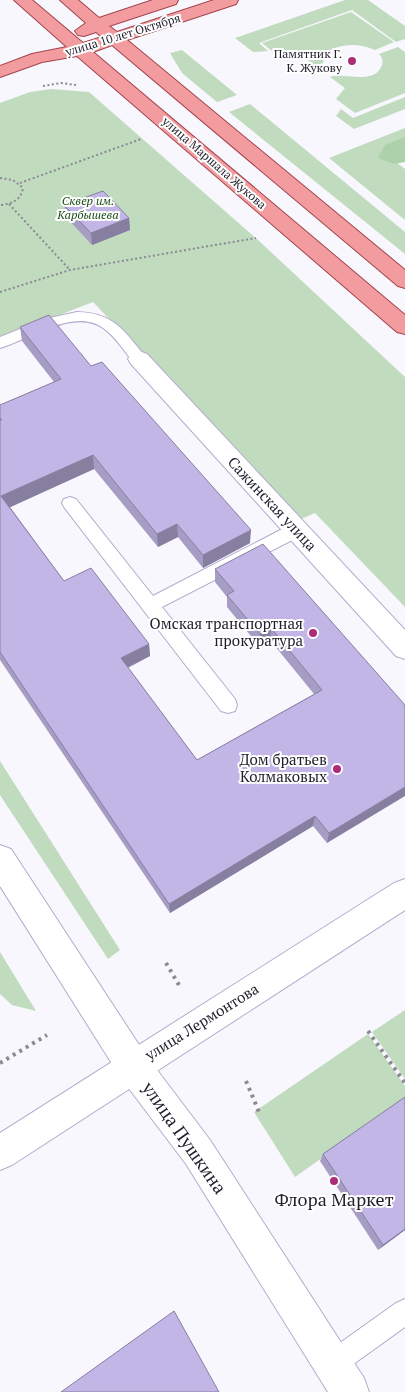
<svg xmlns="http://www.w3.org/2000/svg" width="405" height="1392" font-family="'PT Serif',serif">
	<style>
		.green { fill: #c1dbbe }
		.forest { fill: #add1a9 }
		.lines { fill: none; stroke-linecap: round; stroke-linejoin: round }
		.service-casing { stroke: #b3abce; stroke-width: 2 }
		.minor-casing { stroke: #b3abce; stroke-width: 2 }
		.tertiary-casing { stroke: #b3abce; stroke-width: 2 }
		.secondary-casing { stroke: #b3abce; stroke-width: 2 }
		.primary-casing { stroke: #a3454d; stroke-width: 2 }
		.path-far1 { stroke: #8b8993; stroke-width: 2; stroke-dasharray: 2 2.5; stroke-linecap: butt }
		.path { stroke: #8b8993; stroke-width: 4; stroke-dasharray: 3 4.5; stroke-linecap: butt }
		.service { fill: #fff; fill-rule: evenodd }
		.minor { fill: #fff; fill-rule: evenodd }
		.tertiary { fill: #fff; fill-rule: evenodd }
		.secondary { fill: #fff; fill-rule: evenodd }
		.primary { fill: #f29ca0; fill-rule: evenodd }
		.wall { fill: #a69dc5 }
		.shaded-wall { fill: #877fa0 }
		.building { fill: #c1b6e5; stroke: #877fa0 }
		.poi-dot { fill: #ad2c77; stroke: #fff; stroke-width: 2 }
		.labels { text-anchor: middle; stroke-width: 4; stroke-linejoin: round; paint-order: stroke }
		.far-street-label { font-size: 12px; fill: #211e2b; stroke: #fff }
		.far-poi-label { font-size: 12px; fill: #211e2b; stroke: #fff; text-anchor: end }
		.far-park-label { font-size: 12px; font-style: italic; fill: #1c4d19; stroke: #fff }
		.street-label { font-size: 15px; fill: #211e2b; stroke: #fff }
		.poi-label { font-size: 15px; fill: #211e2b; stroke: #fff; text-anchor: end }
		.near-street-label { font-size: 18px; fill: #211e2b; stroke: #fff }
		.near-poi-label { font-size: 18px; fill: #211e2b; stroke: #fff }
	</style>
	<rect width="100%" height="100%" fill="#f8f7fe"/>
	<g class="green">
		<polygon points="345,0 368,0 405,26 405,39 396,42 352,10 259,43 268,51 253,52 235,38"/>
		<path d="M351 12 394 42 375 50C358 43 342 43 326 52L323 63 315 66 303 56H278L262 43Z"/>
		<path d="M398 47 405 52V93L355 113 336 99 345 88 330 77C343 72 375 86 382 65 383 60 382 57 379 54Z"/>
		<polygon points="182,50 237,95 217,102 182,73 170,53"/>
		<polygon points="51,89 89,92 258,240 405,377 405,607 315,513 299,520 93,302 0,338 0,103 30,92"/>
		<polygon points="405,97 405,109 354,129 336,116 341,109 353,118"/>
		<polygon points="250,104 405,232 405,254 229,112"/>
		<polygon points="405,128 405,142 382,151 405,169 405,220 329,158"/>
		<polygon points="0,761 120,950 108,959 0,795"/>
		<polygon points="0,952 36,1011 12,1005 0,994"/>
		<polygon points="405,1010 405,1079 372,1032"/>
		<polygon points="368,1034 405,1086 405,1099 295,1177 254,1112"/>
	</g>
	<polygon class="forest" points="405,137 405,162 394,164 378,158 385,145"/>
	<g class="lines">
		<defs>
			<g id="service">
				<path d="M77 312C113 313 123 329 144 355L147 359 144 363H134C124 351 116 337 103 328 74 307 29 340 0 348V337L45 319Z"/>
				<polygon points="70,497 76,499 153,596 290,525 296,524 302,525 304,530 302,535 162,607 235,699 237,705 235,711 228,713 221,711 64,507 62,503 64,499"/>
				<polygon points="405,1299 405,1327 341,1373 332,1377 323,1373 319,1364 323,1355 396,1303"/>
			</g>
			<polygon id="minor" points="139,351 147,354 405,630 405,659 396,656 131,364 128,359 131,354"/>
			<polygon id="tertiary" points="0,845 11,849 145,1054 210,1140 364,1378 369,1392 328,1392 186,1164 121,1078 0,886"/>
			<polygon id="secondary" points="405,879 405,910 12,1165 0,1170 0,1133 394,883"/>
			<polygon id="primary" points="14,0 32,0 83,43 102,37 96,32 84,36 78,35 75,31 86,23 60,0 78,0 99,18 153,0 178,0 176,4 109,26 117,32 214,0 238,0 236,4 127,40 405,270 405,288 398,286 112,45 93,52 405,315 405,334 397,332 77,56 42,62 0,77 0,66 32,54 67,47"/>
		</defs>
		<use href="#service" class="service-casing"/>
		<use href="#minor" class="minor-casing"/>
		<use href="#tertiary" class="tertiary-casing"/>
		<use href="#secondary" class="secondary-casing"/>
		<use href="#primary" class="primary-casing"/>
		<g class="path-far1">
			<polyline points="43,86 61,83 76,85"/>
			<path d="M0 178 13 180 23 188C21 200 12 204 0 205"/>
			<polyline points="20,183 141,139"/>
			<polyline points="9,204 70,270"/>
			<polyline points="0,292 70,270 256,238"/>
		</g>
		<g class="path">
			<polyline points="166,963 179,985"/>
			<polyline points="368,1031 405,1083"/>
			<polyline points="0,1063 47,1035"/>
			<polyline points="246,1081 259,1112"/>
		</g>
		<use href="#service" class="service"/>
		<use href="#minor" class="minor"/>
		<use href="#tertiary" class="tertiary"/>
		<use href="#secondary" class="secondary"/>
		<use href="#primary" class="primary"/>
	</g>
	<g class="wall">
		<polygon points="64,205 129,218 130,230 92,245 66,217"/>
		<polygon points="20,327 91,366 250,543 203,568 178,537 158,547 94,469 10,507 64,581 149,644 150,656 128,668 197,760 314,694 270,640 259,646 227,607 227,597 215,582 215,569 405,705 327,843 313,826 170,913 0,660 0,405 54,382 22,341"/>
		<polygon points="323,1154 405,1230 378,1250 320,1161"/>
	</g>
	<g class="shaded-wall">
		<polygon points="129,218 130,230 92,245 91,233"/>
		<polygon points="93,455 94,469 4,510 1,496"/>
		<polygon points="177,524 178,537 158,547 157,534"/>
		<polygon points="251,530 250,543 203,568 203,555"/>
		<polygon points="271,628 270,640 259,646 260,634"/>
		<polygon points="149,644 150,656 122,670 121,658"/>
		<polygon points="405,787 405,796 327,843 329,833"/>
		<polygon points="315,816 313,826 170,913 169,904"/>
		<polygon points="405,1229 405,1230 378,1250 383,1245"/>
	</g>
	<g class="building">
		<polygon points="103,191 129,218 91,233 64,205"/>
		<polygon points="49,315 91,366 102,362 251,530 203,555 177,524 157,534 93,455 1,496 64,581 91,568 149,644 121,658 197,760 322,690 271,628 260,634 227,595 234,591 215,569 263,544 405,705 405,787 329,833 315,816 169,904 0,652 0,420 2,420 0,418 0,405 61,379 20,327"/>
		<polygon points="405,1097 405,1229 383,1245 323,1154"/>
		<polygon points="174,1311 219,1392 61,1392"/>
	</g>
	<g class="poi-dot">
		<circle cx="352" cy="61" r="5"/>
		<circle cx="313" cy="633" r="5"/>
		<circle cx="337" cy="769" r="5"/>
		<circle cx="334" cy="1181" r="5"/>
	</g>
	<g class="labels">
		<g class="far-street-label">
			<text transform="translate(123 35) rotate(-17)" y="4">улица 10 лет Октября</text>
			<text transform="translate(214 163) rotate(41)" y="4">улица Маршала Жукова</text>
		</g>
		<g class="far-poi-label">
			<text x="342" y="58">Памятник Г.<tspan x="342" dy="14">К. Жукову</tspan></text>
		</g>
		<g class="far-park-label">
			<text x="88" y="205">Сквер им.<tspan x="88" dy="14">Карбышева</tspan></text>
		</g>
		<g class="street-label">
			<text transform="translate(272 504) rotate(47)" y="5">Сажинская улица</text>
			<text transform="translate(202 1022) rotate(-32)" y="5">улица Лермонтова</text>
		</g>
		<g class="poi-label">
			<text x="303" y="629">Омская транспортная<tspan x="303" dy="17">прокуратура</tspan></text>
			<text x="327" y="765">Дом братьев<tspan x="327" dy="17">Колмаковых</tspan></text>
		</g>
		<g class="near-street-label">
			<text transform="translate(184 1138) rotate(55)" y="6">улица Пушкина</text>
		</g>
		<g class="near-poi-label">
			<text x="334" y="1206">Флора Маркет</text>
		</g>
	</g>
</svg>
